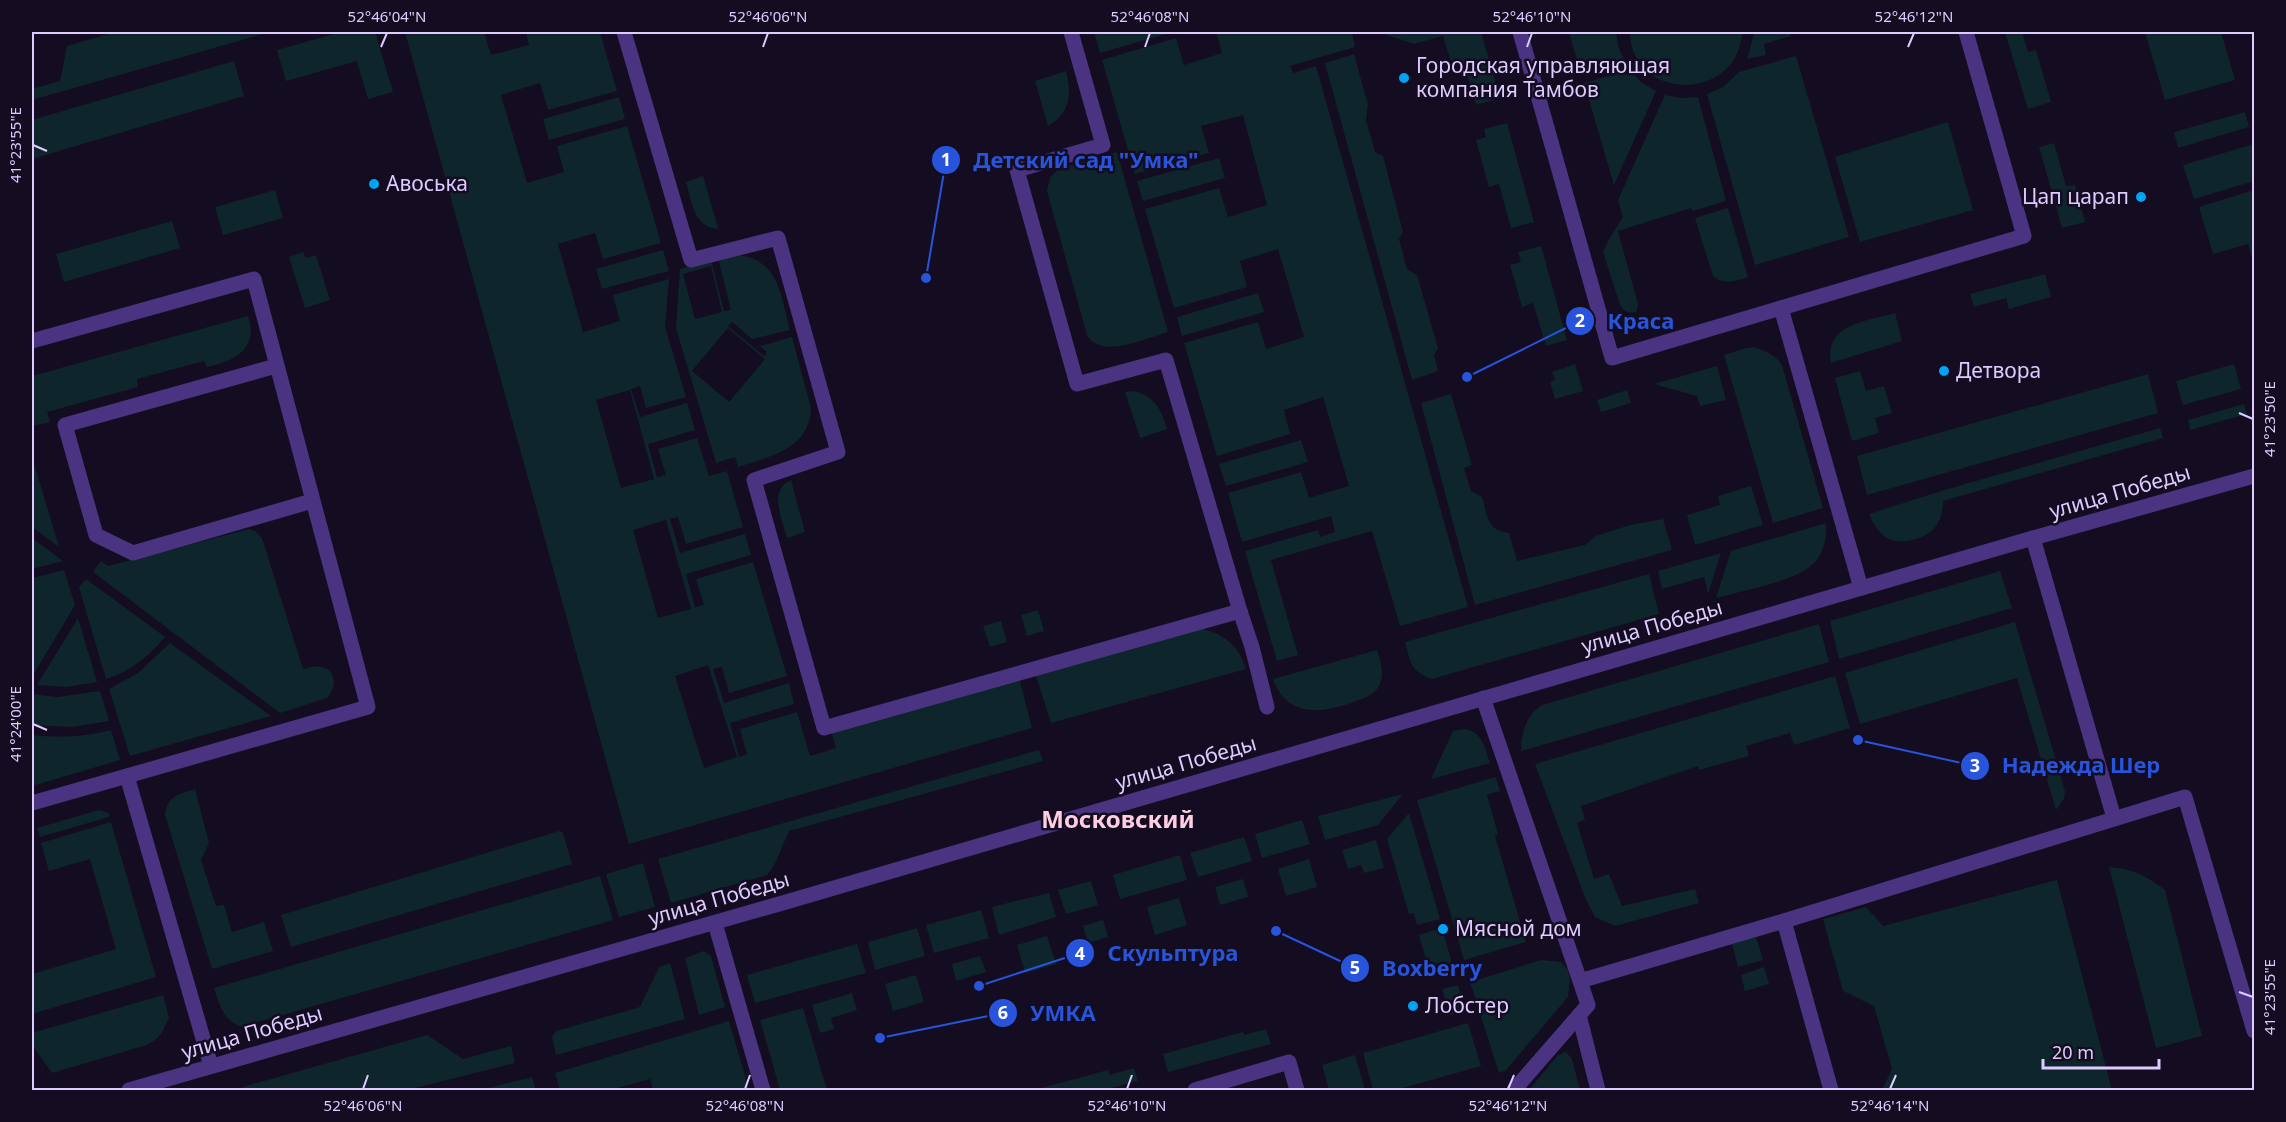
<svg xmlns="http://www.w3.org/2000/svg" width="2286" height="1122" font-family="'Noto Sans',sans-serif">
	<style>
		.green { fill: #0e252b; fill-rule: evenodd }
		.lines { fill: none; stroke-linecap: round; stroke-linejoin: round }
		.lane { stroke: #4a3482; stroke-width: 15 }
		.street { stroke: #4a3482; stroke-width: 15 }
		.ticks { fill: none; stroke: #decbff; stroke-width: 2 }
		.poi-dot { fill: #00a3f6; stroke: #140c21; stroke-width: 2 }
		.labels { text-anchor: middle; stroke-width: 5; stroke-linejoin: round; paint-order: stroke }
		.poi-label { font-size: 21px; fill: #decbff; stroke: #140c21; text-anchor: start }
		.street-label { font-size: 21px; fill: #decbff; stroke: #140c21 }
		.quarter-label { font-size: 24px; font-weight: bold; fill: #ffcde1; stroke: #140c21 }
		.leader { fill: none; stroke: #2754da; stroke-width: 2 }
		.callout-dot { fill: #2754da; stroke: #140c21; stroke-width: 2 }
		.mark-label { font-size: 18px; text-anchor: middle; font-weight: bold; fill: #fff }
		.callout-label { font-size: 22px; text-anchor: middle; font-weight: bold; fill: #2754da; stroke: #140c21; stroke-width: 5; stroke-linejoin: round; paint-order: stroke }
		.neatline { fill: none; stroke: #decbff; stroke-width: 2 }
		.ticks-label { font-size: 15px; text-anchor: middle; fill: #decbff }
	</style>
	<rect width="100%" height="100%" fill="#140c21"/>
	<g class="green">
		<polygon points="115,32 216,32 218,34 226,32 270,32 32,100 32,89 60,81 67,46"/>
		<polygon points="341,32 375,32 393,92 368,99 357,61 286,81 277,50"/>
		<path d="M405 32H484L491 55 529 45 526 32H600L617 91 548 110 540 83 501 95 527 183 564 172 557 146 627 126 661 243 603 259 595 233 558 244 583 332 620 321 613 295 669 279 665 327 686 397 646 408 640 386 631 389 640 417 687 403 695 430 648 444 657 477 666 475 658 449 697 438 709 476 727 471 743 527 686 544 678 517 670 519 680 553 745 534 751 555 686 574 695 607 704 605 696 579 753 562 787 676 729 693 722 667 713 669 724 703 789 683 794 704 730 723 739 757 747 754 740 729 797 712 810 756 836 748 831 731 1019 678 1032 728 629 844ZM630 390 654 479 621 488 596 400ZM666 520 691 609 658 618 633 530ZM708 665 737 757 704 768 675 676Z"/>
		<polygon points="1094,32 1173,32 1100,53"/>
		<polygon points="1216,32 1352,32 1355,47 1290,66 1293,73 1316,66 1468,607 1400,626 1372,531 1271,560 1298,655 1277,661 1245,551 1318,530 1320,537 1335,532 1331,516 1242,542 1228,493 1301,472 1309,498 1349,486 1323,397 1284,410 1290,434 1217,456 1184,343 1258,322 1266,349 1304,337 1278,249 1240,261 1247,287 1174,308 1145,209 1219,188 1228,217 1267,205 1243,115 1201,126 1209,153 1135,174 1102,60 1176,38 1184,65 1222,53"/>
		<polygon points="1378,32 1481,32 1500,98 1476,105 1464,62 1452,65 1443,36 1414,44"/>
		<polygon points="1569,32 1616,32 1618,46 1625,62 1581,74"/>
		<path d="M1630 32H1742C1739 102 1631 103 1630 32Z"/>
		<polygon points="1763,32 1790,32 1791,36 1764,44 1766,55 1747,59 1754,34"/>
		<polygon points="2005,32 2022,32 2028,52 2036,50 2051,102 2028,109"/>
		<polygon points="2145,32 2221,32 2235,80 2165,100"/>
		<polygon points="1354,54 1368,105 1366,120 1375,152 1383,156 1403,232 1399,239 1407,269 1417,275 1438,348 1434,355 1438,371 1412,380 1325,63"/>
		<polygon points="1796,56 1849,237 1755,265 1707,94 1723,87 1739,72"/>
		<polygon points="234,61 244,96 32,159 32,120"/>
		<polygon points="1630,70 1642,83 1656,91 1614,185 1584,83"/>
		<path d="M1066 71C1072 95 1070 113 1048 126L1035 81Z"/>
		<path d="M1665 95 1681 98 1698 97 1726 201 1693 211 1691 208 1618 231 1638 304 1637 311C1629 315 1624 311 1620 305L1603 252 1609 239 1623 217 1618 200Z"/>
		<polygon points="619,97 625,119 549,140 543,119"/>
		<polygon points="2245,112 2249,127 2178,148 2174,132"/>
		<polygon points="1948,122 1973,210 1860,242 1835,157"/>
		<polygon points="1507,123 1534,222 1511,228 1499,184 1489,187 1476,140 1486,137 1484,129"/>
		<polygon points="2054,143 2066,186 2075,185 2085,222 2062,228 2039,147"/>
		<polygon points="2254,144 2254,181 2194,199 2183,165"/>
		<path d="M1117 152 1168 332C1146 338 1101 360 1087 335L1047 191 1050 177 1060 168Z"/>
		<polygon points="1219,158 1225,178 1143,201 1137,181"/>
		<path d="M703 176 718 228V229C693 227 692 201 686 182Z"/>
		<polygon points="275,190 283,218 223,235 215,207"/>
		<polygon points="2254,190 2254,265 2248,244 2213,254 2199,207"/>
		<path d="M1728 208 1748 277C1735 281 1725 286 1713 276L1695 218Z"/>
		<polygon points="172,221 180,248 64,282 56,254"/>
		<polygon points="1541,246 1567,340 1546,346 1533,303 1522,307 1510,265 1521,262 1518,252"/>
		<polygon points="663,250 669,271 602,289 596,269"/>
		<polygon points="303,252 306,258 316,255 330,300 305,308 289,257"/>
		<path d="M737 255C779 259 781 296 790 330L752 339 732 322 728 326 764 356 767 352 760 346 792 337 811 408C810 449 769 457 738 467L735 457 716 463 676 328 680 269 711 260 724 311 731 310 718 258ZM711 266 722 312 695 319 683 274ZM728 328 765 359 729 402 692 371Z"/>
		<polygon points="2045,274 2051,297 2009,309 2006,298 1974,307 1970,294"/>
		<polygon points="1258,293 1264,312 1182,336 1177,317"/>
		<path d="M1895 313 1902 341 1831 363C1824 324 1867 321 1895 313Z"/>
		<path d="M248 316C259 349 235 361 207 367L204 361 137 379 138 387 47 412 50 422 33 426 32 376Z"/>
		<path d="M1754 347C1766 351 1775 355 1782 365L1823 508 1773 523 1724 355 1746 348Z"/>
		<polygon points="1575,364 1583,391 1555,399 1550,382 1555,380 1552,372"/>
		<polygon points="2234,364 2241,389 2183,405 2176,381"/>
		<polygon points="1717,366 1726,400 1700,406 1697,396 1654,384"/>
		<polygon points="1860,371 1866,391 1884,386 1892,413 1875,418 1879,433 1852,441 1835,378"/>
		<polygon points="2148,374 2158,413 1867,495 1857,456"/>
		<polygon points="1627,390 1631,403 1601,412 1597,400"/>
		<path d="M1132 391C1154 395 1161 409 1167 429L1140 438 1125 392Z"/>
		<path d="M1451 394 1472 465 1464 468 1471 491 1482 497C1488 516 1486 530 1509 533L1517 561 1585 545 1596 536 1630 525 1663 519 1672 550 1475 605 1421 403Z"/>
		<polygon points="2244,404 2247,414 2190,430 2188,420"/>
		<path d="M2160 428 2163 438 1943 501C1943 520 1935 534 1916 539 1891 546 1879 537 1869 514L1941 491Z"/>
		<polygon points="1301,440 1308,462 1226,486 1219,464"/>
		<polygon points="32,457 59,547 32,527"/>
		<path d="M791 480 805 532 787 538C783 520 767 490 791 480Z"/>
		<polygon points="1751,486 1763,525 1695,545 1687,515 1720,505 1718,496"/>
		<path d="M1826 523C1827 537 1824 553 1814 563 1798 581 1740 591 1716 598L1731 551Z"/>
		<path d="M249 529 255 531 262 538 303 669C308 668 316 665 322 667 338 671 336 689 327 698L280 713 93 572 101 561 108 566Z"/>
		<polygon points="32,538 63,561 32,569"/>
		<polygon points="1721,553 1708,594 1704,577 1662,589 1658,571"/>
		<polygon points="64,570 75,605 32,677 32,578"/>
		<polygon points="2000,571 2012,608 1839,659 1830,621"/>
		<path d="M1649 574 1659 614 1432 679C1410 671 1411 663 1405 642Z"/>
		<path d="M86 579 165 637C148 657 131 671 106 679L79 587Z"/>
		<polygon points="1038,610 1044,631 1027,636 1021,615"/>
		<polygon points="78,618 97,682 66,687 37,685"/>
		<polygon points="1001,621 1007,642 990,647 983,626"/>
		<polygon points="2015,622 2065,791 2064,799 2056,810 2017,678 1860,724 1845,673"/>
		<path d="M1819 624 1829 662 1521 751C1521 733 1526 715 1542 705Z"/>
		<path d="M1197 628C1222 632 1238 644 1246 669L1051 723 1035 673Z"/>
		<polygon points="170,643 271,716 130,756 109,689 138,673"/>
		<path d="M1377 650C1381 663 1385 674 1379 686 1374 695 1365 698 1356 701 1324 714 1286 718 1273 679Z"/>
		<polygon points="1835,676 1850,728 1794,745 1790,733 1746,746 1749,756 1699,770 1698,766 1581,806 1585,820 1577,823 1594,879 1609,874 1622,906 1695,889 1699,903 1615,926 1595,917 1586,900 1535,764"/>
		<polygon points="100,691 109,721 72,727 32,725 32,694 58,697"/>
		<path d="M1464 729C1482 731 1485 748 1490 763L1431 779 1453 731Z"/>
		<path d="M111 730 120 760 32 786V735C59 738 84 737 111 730Z"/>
		<polygon points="1039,750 1043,761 789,831 774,866 767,875 671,903 658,859"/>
		<polygon points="1496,777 1500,791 1487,795 1498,834 1495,836 1526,942 1464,960 1417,800"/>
		<path d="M195 789 209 843 201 860 216 906 224 905 232 932 264 922 273 951 212 969 165 815C167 796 179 794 195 789Z"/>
		<polygon points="1403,794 1378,825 1325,840 1318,816"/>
		<polygon points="99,810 109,813 109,817 40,837 37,828"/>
		<polygon points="1409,813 1440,919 1417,925 1414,913 1409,914 1387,839"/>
		<polygon points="1302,820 1310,844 1262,858 1255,834"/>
		<polygon points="111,822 156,977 32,1014 32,974 116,949 90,859 49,871 41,843"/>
		<polygon points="559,831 563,833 572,864 291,947 281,915"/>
		<polygon points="1244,837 1252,861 1198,877 1190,853"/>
		<polygon points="1376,840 1384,868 1364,873 1361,865 1348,869 1342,850"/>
		<polygon points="1180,855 1187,880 1120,899 1113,875"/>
		<polygon points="1309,859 1317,887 1286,896 1278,869"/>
		<polygon points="643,863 655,907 619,917 606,874"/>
		<path d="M2109 867C2133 869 2145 875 2165 890L2202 1036 2156 1048Z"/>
		<path d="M600 876 613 920 241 1027C223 1019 219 1005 214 988Z"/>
		<polygon points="1243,879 1248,897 1220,905 1215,887"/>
		<polygon points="2057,880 2112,1090 1882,1090 1892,1069 1874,1006 1843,991 1823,919 1866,907 1883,926"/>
		<polygon points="1091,881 1098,905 1066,914 1058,890"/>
		<polygon points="1049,893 1056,917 999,935 992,907"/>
		<polygon points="1179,898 1187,925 1155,935 1147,907"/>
		<polygon points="981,910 989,938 934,953 926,925"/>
		<polygon points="1103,920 1108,937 1088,943 1083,926"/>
		<polygon points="917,928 925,956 875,970 868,942"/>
		<polygon points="1442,928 1452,963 1429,970 1419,935"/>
		<polygon points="1047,936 1056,964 1025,973 1017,945"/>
		<polygon points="1756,937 1763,960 1738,967 1732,944"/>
		<polygon points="857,944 866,973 755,1003 747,975"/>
		<polygon points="704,951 711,956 725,1007 699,1015 685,958"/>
		<polygon points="980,956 986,972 956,981 952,964"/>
		<polygon points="1541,960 1561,962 1568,970 1570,979 1568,997 1506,1070 1499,1073 1470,982"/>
		<polygon points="670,963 685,1019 556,1055 552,1037 556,1031 640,1007 659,967"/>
		<polygon points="1764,967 1769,984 1745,991 1741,975"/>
		<polygon points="916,975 924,1002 893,1011 885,984"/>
		<polygon points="1458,985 1465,1011 1450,1015 1442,989"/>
		<polygon points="852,993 857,1010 831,1018 834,1029 820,1033 812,1005"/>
		<polygon points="163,995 169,1018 161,1034 155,1040 147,1045 52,1073 32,1045 32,1033"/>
		<polygon points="803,1008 827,1090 780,1090 760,1020"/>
		<polygon points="729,1021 749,1090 653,1090 650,1079 610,1090 560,1090 555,1073"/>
		<polygon points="1468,1023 1481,1066 1396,1090 1373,1090 1363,1053"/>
		<polygon points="1266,1029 1271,1044 1168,1072 1163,1054 1243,1032 1244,1035"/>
		<polygon points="427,1035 463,1059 511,1046 515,1063 407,1090 232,1090"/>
		<polygon points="1566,1052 1572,1059 1580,1090 1529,1090 1558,1055"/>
		<polygon points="1355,1055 1365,1090 1329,1090 1322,1065"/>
		<polygon points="1134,1068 1138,1081 1103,1090 1034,1090 1108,1070 1110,1075"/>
		<polygon points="532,1077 536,1090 480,1090"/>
	</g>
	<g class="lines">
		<g class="lane">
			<polyline points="624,32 691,260 778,238 838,452 754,480 824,728 1240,611 1166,360 1077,384 1017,170 1103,145 1071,32"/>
			<polyline points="1520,32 1612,358 1781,308"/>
			<polyline points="32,341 254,279 368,707 127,776 211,1066"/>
			<polyline points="276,366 65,425 96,535 133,553 312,501"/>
			<polyline points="2033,538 2114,818"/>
			<polyline points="1861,588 1781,308 2024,236 1966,32"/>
			<polyline points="1240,611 1252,647 1267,707"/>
			<polyline points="1483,698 1580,981 1784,921 1831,1090"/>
			<polyline points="32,803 127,776"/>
			<polyline points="1784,921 2185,797 2254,1031"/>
			<polyline points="715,923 763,1090"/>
			<polyline points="1579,1015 1598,1090"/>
			<polyline points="1195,1090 1289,1062 1297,1090"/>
			<polyline points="1514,1090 1588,1005 1580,981"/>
		</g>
		<polyline class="street" points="129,1090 786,902 2033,538 2254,476"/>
	</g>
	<path class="ticks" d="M381 47 387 33M763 47 768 33M1145 47 1150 33M1527 47 1532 33M1908 47 1914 33M33 145 47 151M2239 413 2253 419M33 724 47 730M2239 992 2253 997M363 1089 368 1075M745 1089 750 1075M1127 1089 1132 1075M1508 1089 1514 1075M1890 1089 1896 1075"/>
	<g class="poi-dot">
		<circle cx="1404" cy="78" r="6"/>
		<circle cx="374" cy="184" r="6"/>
		<circle cx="2141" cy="197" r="6"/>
		<circle cx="1944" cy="371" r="6"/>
		<circle cx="1443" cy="929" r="6"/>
		<circle cx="1413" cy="1006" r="6"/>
	</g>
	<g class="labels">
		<g class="poi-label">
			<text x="1416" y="73">Городская управляющая<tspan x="1416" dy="24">компания Тамбов</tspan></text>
			<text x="386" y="191">Авоська</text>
			<text x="2129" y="204" text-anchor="end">Цап царап</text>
			<text x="1956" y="378">Детвора</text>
			<text x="1455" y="936">Мясной дом</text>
			<text x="1425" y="1013">Лобстер</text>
		</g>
		<g class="street-label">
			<text transform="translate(2120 492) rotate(-16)" y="7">улица Победы</text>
			<text transform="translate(1652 627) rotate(-16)" y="7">улица Победы</text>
			<text transform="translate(1186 763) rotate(-16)" y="7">улица Победы</text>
			<text transform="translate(719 899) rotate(-16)" y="7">улица Победы</text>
			<text transform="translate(252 1033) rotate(-16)" y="7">улица Победы</text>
		</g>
		<g class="quarter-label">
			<text x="1118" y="828">Московский</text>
		</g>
	</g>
	<path class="leader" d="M926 278L946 160M1467 377L1580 321M1858 740L1975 766M979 986L1080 953M1276 931L1355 968M880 1038L1003 1013"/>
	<g class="callout-dot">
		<circle cx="926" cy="278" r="6"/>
		<circle cx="1467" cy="377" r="6"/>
		<circle cx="1858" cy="740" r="6"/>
		<circle cx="979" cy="986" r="6"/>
		<circle cx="1276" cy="931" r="6"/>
		<circle cx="880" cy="1038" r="6"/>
		<circle cx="946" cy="160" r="15"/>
		<circle cx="1580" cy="321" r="15"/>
		<circle cx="1975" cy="766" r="15"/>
		<circle cx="1080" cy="953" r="15"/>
		<circle cx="1355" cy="968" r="15"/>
		<circle cx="1003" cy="1013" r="15"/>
	</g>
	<g class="mark-label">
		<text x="946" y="166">1</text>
		<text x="1580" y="327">2</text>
		<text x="1975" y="772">3</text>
		<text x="1080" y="960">4</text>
		<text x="1355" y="974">5</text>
		<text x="1003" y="1019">6</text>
	</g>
	<g class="callout-label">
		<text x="1086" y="168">Детский сад "Умка"</text>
		<text x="1641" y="329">Краса</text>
		<text x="2081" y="773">Надежда Шер</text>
		<text x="1173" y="961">Скульптура</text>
		<text x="1432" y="976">Boxberry</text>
		<text x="1063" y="1021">УМКА</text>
	</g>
	<rect width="2286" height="1122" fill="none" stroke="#140c21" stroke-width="66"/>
	<path d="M2043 1059v9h116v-9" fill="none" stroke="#decbff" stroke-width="3"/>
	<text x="2052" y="1059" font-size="18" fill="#decbff" stroke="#140c21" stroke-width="4.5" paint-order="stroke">20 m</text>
	<rect x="33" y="33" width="2220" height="1056" class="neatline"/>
	<g class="ticks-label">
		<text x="387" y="22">52°46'04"N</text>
		<text x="768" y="22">52°46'06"N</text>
		<text x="1150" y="22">52°46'08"N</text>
		<text x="1532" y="22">52°46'10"N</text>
		<text x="1914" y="22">52°46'12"N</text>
		<text transform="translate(16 145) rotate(-90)" y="5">41°23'55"E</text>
		<text transform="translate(2270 419) rotate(-90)" y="5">41°23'50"E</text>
		<text transform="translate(16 724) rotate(-90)" y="5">41°24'00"E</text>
		<text transform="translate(2270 997) rotate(-90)" y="5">41°23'55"E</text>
		<text x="363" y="1111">52°46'06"N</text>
		<text x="745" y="1111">52°46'08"N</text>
		<text x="1127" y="1111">52°46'10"N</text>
		<text x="1508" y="1111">52°46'12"N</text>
		<text x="1890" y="1111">52°46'14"N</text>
	</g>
</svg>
